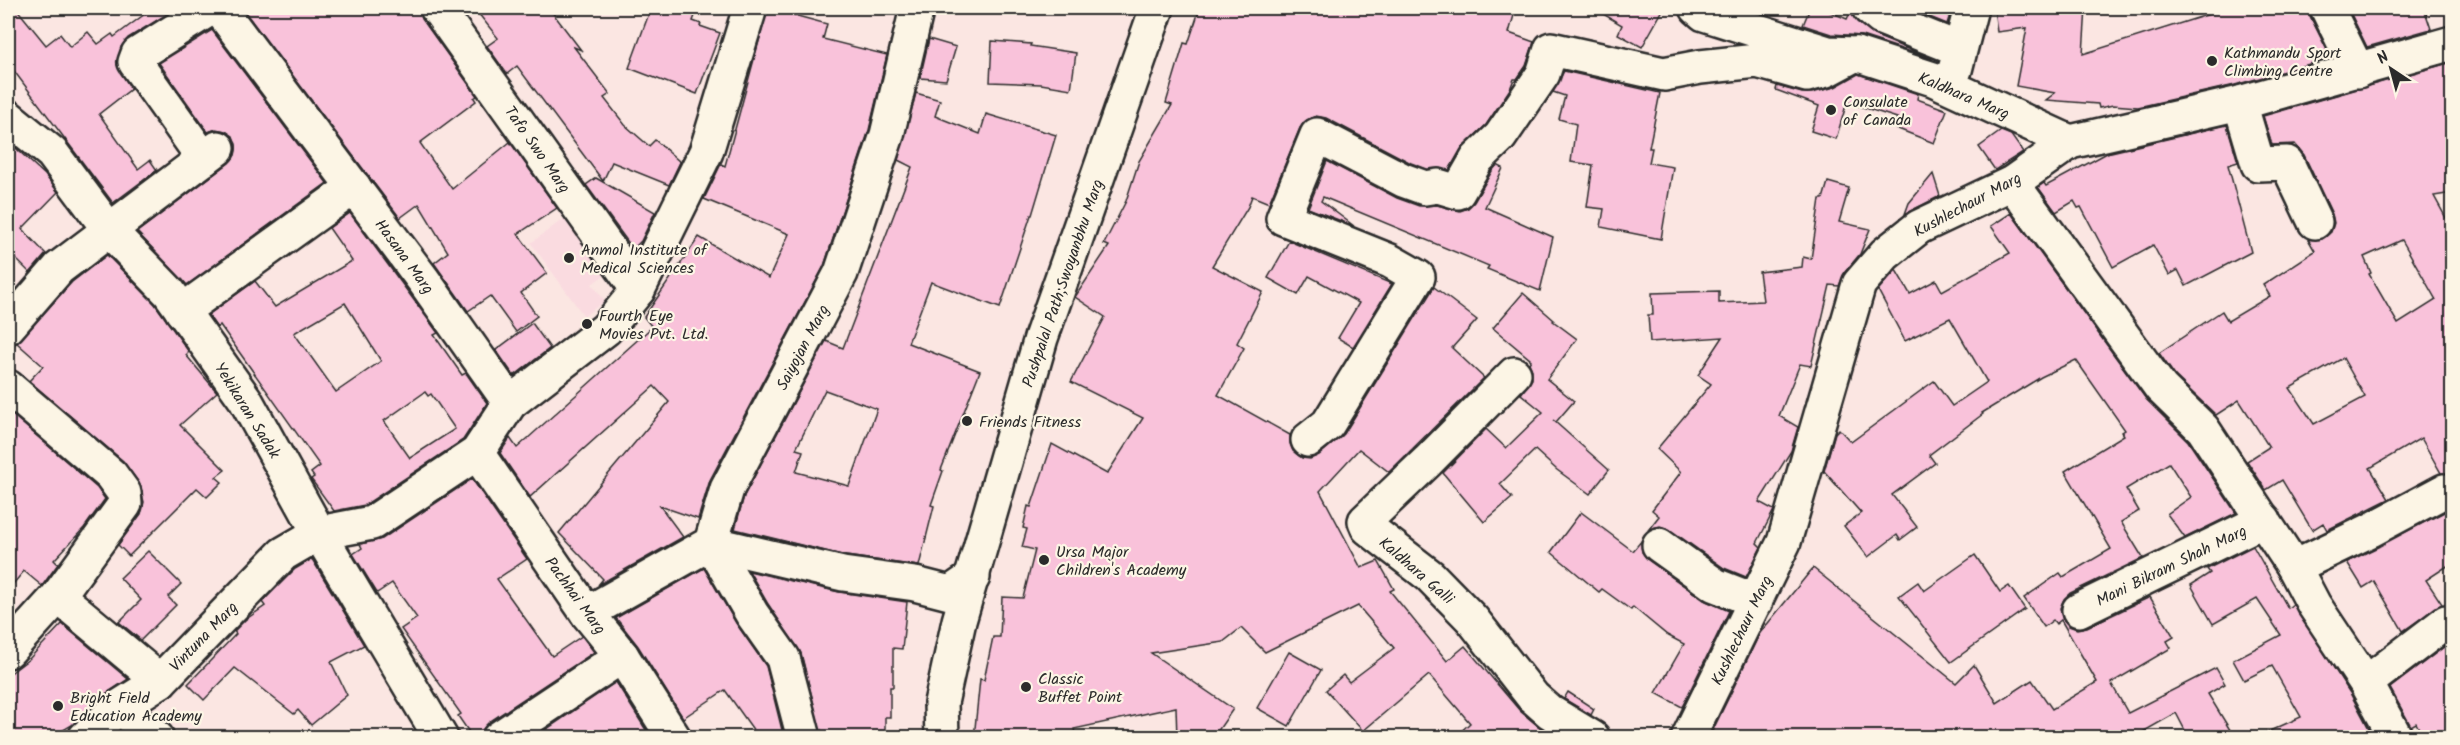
<svg xmlns="http://www.w3.org/2000/svg" width="2460" height="745" font-family="Kalam,sans-serif">
	<style>
		.built { fill: #fadbe0 }
		.building { fill: #f9c2da; stroke: #2b2b2b; stroke-width: 1.5; fill-rule: evenodd }
		.lines { fill: none; stroke-linecap: round; stroke-linejoin: round }
		.street-casing { stroke: #2b2b2b; stroke-width: 38 }
		.secondary-casing { stroke: #2b2b2b; stroke-width: 38 }
		.street { stroke: #fcf5e5; stroke-width: 33 }
		.secondary { stroke: #fcf5e5; stroke-width: 33 }
		.poi-dot { fill: #2b2b2b; stroke: #fcf5e5; stroke-width: 2 }
		.labels { text-anchor: middle; stroke-width: 4.5; stroke-linejoin: round; paint-order: stroke }
		.poi-label { font-size: 16px; fill: #2b2b2b; stroke: #fcf5e5; text-anchor: start }
		.street-label { font-size: 16px; fill: #2b2b2b; stroke: #fcf5e5 }
	</style>
	<rect width="100%" height="100%" fill="#fbe6e2"/>
	<filter id="ink" filterUnits="userSpaceOnUse"><feTurbulence type="fractalNoise" baseFrequency=".0167" numOctaves="2"/><feDisplacementMap in="SourceGraphic" scale="12" xChannelSelector="R" yChannelSelector="G"/><feConvolveMatrix kernelMatrix="1 2 1 2 8 2 1 2 1" color-interpolation-filters="sRGB"/></filter>
	<g filter="url(#ink)">
		<polygon class="built" points="566,217 607,273 592,284 605,301 584,316 531,243"/>
		<g class="building">
			<polygon points="8,8 16,8 46,45 60,34 70,47 88,32 98,44 112,34 114,37 153,8 177,8 128,38 121,47 117,65 131,89 99,114 138,169 150,160 157,170 113,203 8,63"/>
			<polygon points="242,8 419,8 422,19 477,96 474,98 476,101 420,143 452,189 510,142 557,208 518,234 547,273 521,293 537,316 516,332 490,296 468,311 434,263 448,252 419,204 400,218"/>
			<polygon points="474,8 549,8 581,50 574,47 610,94 604,98 625,125 649,146 655,140 680,162 669,185 612,162 603,181 517,66 507,74 487,46 498,38"/>
			<polygon points="651,8 698,8 693,21 701,24 700,26 720,33 697,94 629,68"/>
			<polygon points="768,8 827,24 823,39 887,55 869,130 824,266 710,480 698,519 660,506 683,537 598,585 603,579 559,533 669,402 654,386 530,497 500,453 510,438 517,448 652,327 644,317 699,237 769,278 789,234 704,199 721,164 725,166"/>
			<polygon points="1200,8 1516,8 1509,33 1534,42 1526,66 1517,79 1514,79 1510,89 1486,125 1461,149 1449,170 1427,169 1411,163 1326,118 1316,116 1307,120 1300,128 1269,203 1252,196 1248,207 1212,266 1263,292 1237,343 1244,348 1218,395 1290,435 1290,443 1293,451 1302,458 1310,459 1319,455 1344,434 1434,287 1477,320 1452,348 1484,378 1389,472 1359,449 1320,491 1361,568 1378,561 1394,589 1390,591 1447,661 1465,646 1520,711 1538,726 1556,738 1454,738 1470,723 1429,675 1363,731 1326,690 1343,675 1349,682 1394,648 1358,606 1265,652 1241,628 1223,642 1151,653 1233,709 1213,738 1177,738 1176,707 1074,729 1075,733 1057,738 974,738 980,679 984,680 993,637 1000,637 1002,597 1023,598 1035,550 1022,547 1027,529 1023,528 1028,506 1031,507 1052,444 1107,474 1143,418 1071,382 1105,317 1075,297 1109,246 1104,244 1126,201 1139,161 1172,105 1166,103 1184,43 1188,44"/>
			<polygon points="1593,8 1664,8 1642,47 1618,34 1622,25"/>
			<polygon points="1810,8 1821,8 1847,19 1851,11 1857,22 1874,35 1932,59 1862,36 1831,34 1803,25"/>
			<polygon points="1925,8 1952,8 1947,24 1922,14"/>
			<polygon points="1994,8 2086,8 2083,54 2229,8 2308,8 2310,16 2331,58 2235,85 2138,107 2113,105 2099,108 2098,104 2046,100 2055,93 2016,86 2027,28 1997,32"/>
			<polygon points="2348,8 2424,8 2431,29 2367,47"/>
			<polygon points="212,30 327,183 187,285 137,232 229,163 235,155 236,145 233,136 225,131 216,129 208,132 159,63"/>
			<polygon points="929,39 956,47 946,80 920,78"/>
			<polygon points="992,41 1031,44 1030,46 1076,53 1071,89 1041,84 990,82"/>
			<path d="M2452 62V193L2434 196 2452 229V475L2441 473 2421 438 2370 468 2389 499 2327 530 2323 523 2312 530 2282 480 2266 490 2247 461 2269 447 2239 400 2216 415 2175 376 2159 353 2222 311 2228 321 2270 296 2263 285 2315 251 2308 239H2322L2331 232 2334 223 2332 214 2304 155 2295 144 2272 145 2263 116ZM2402 240 2436 300 2398 324 2369 274 2371 273 2364 257ZM2343 358 2365 397 2314 424 2290 388Z"/>
			<polygon points="1564,71 1660,93 1649,148 1652,148 1649,163 1673,167 1661,239 1601,227 1604,209 1587,207 1593,165 1571,162 1576,124 1559,119 1565,96 1553,92"/>
			<polygon points="1858,74 1918,94 1917,99 1947,110 1934,143 1893,127 1897,118 1847,102 1836,139 1811,131 1819,106 1776,90 1777,86 1802,93 1812,93 1835,87"/>
			<path d="M916 93 940 100 935 116 980 134 986 114 1056 135 1032 215H1031L1000 308 931 282 908 343 980 371 941 470 943 471 931 505 934 506 919 566 846 556 735 529 744 496 826 341 843 348 912 167 898 160ZM825 390 877 409 849 486 796 472 803 451 796 449Z"/>
			<polygon points="2227,125 2238,162 2228,165 2251,252 2186,286 2178,270 2169,275 2153,245 2113,267 2081,207 2078,208 2074,201 2056,212 2038,187 2044,183 2046,186 2107,153"/>
			<polygon points="2001,131 2011,135 2023,152 1995,170 1979,147"/>
			<polygon points="8,141 45,175 58,192 22,229 46,254 30,273 8,251"/>
			<polygon points="1327,161 1397,198 1419,206 1437,205 1460,211 1468,208 1474,202 1492,171 1497,165 1503,168 1485,207 1553,237 1540,291 1487,269 1489,266 1323,197 1321,201 1354,226 1308,208"/>
			<polygon points="1933,174 1940,196 1905,214 1909,203"/>
			<polygon points="596,178 655,212 641,241 633,249 586,185"/>
			<polygon points="1828,182 1849,188 1839,222 1870,229 1860,254 1845,272 1839,286 1830,285 1811,366 1800,364 1779,416 1798,427 1791,451 1759,502 1774,510 1757,543 1761,547 1746,577 1724,568 1669,529 1660,526 1649,529 1659,516 1652,510 1681,472 1657,449 1711,384 1698,375 1723,337 1650,342 1648,315 1653,315 1652,293 1719,291 1719,303 1763,301 1759,272 1802,267 1803,257 1811,259 1820,199 1823,199"/>
			<path d="M350 213 438 333 434 335 462 375 466 373 487 403 463 440 365 505 334 511 311 479 314 477 311 473 320 466 220 325 217 328 208 315 255 281 275 307 352 261 329 228ZM345 303 381 361 336 392 294 333ZM425 392 428 396 431 394 455 429 410 458 384 421Z"/>
			<polygon points="2011,213 2146,399 2188,441 2236,513 2185,538 2167,514 2191,497 2169,463 2126,489 2139,511 2121,522 2143,558 2070,593 2064,599 2060,608 2062,618 2069,626 2077,629 2087,627 2150,597 2174,637 2167,641 2171,648 2111,683 2128,713 2216,668 2225,684 2208,694 2235,738 2189,738 2176,713 2139,734 2141,738 1709,738 1760,633 1813,568 1956,683 1974,665 1997,703 2032,680 2052,709 2097,682 2061,620 2056,624 2053,620 2044,627 2024,598 2060,573 2063,577 2111,549 2065,471 2124,435 2122,432 2125,430 2076,360 2041,377 1982,413 1983,414 1929,455 1935,463 1892,495 1917,527 1900,540 1897,535 1868,557 1844,526 1861,513 1824,471 1835,433 1839,429 1851,442 1934,381 1952,406 1987,382 1950,318 1905,341 1878,290 1896,270 1910,294 1936,280 1942,291 2010,253 1991,226"/>
			<polygon points="1289,241 1392,284 1353,347 1338,338 1359,303 1309,276 1298,295 1268,278"/>
			<polygon points="107,255 155,304 189,352 186,355 217,392 180,425 225,470 216,477 222,482 207,497 197,488 129,556 118,545 141,514 144,502 139,483 123,461 29,381 43,366 17,343 72,282"/>
			<polygon points="1523,293 1554,320 1553,321 1577,339 1547,379 1574,401 1556,422 1553,420 1609,470 1590,494 1557,470 1535,450 1500,484 1512,498 1484,522 1443,473 1486,429 1506,448 1543,412 1521,394 1532,379 1532,370 1529,363 1531,360 1493,328"/>
			<polygon points="532,323 550,348 514,376 496,350"/>
			<polygon points="8,411 97,488 105,499 84,528 54,560 58,564 42,586 24,571 8,590"/>
			<polygon points="472,479 527,559 497,579 552,656 582,636 594,652 489,722 483,729 481,738 473,738 458,716 461,714 401,629 417,618 392,583 377,593 353,554 362,548 360,544 382,539"/>
			<polygon points="2452,508 2452,563 2426,580 2442,604 2403,631 2374,581 2363,588 2347,562"/>
			<polygon points="1581,512 1633,551 1642,540 1642,552 1648,560 1704,600 1729,611 1682,707 1656,693 1684,644 1667,635 1633,607 1631,610 1602,589 1599,592 1551,552"/>
			<polygon points="2253,546 2288,608 2293,604 2350,693 2374,738 2254,738 2301,717 2272,666 2244,680 2233,660 2281,635 2257,599 2213,624 2191,585 2210,573 2207,569"/>
			<polygon points="148,551 181,584 168,597 176,605 141,640 119,622 141,600 120,578"/>
			<polygon points="1975,555 2000,592 2009,586 2025,609 1951,662 1899,596 1918,582 1924,591"/>
			<polygon points="312,559 364,645 331,662 347,695 311,725 298,710 294,714 235,668 204,700 188,684 236,634 234,631 245,620 265,606 262,602 295,569"/>
			<polygon points="704,568 736,623 766,666 784,738 759,738 725,690 683,718 638,646 616,618"/>
			<polygon points="749,571 839,592 907,602 902,649 893,648 893,687 890,687 890,717 885,717 885,738 822,738 801,653 768,604"/>
			<polygon points="62,624 128,679 107,693 72,725 50,738 8,738 8,675 29,659"/>
			<polygon points="2452,641 2452,738 2424,738 2416,723 2411,726 2390,688"/>
			<polygon points="1289,652 1321,670 1289,726 1257,708"/>
			<polygon points="616,682 651,738 534,738"/>
			<polygon points="1568,692 1594,709 1591,715 1564,699"/>
		</g>
		<g class="lines">
			<defs>
				<g id="street">
					<polyline points="219,8 424,281 510,403"/>
					<polyline points="437,8 638,290"/>
					<polyline points="1697,8 1704,14 1828,53 1856,54 1933,79 2070,142"/>
					<polyline points="1869,8 1881,18 1959,49"/>
					<polyline points="2327,8 2358,71"/>
					<polyline points="1955,70 1971,8"/>
					<polyline points="2240,103 2258,164 2287,163 2315,222"/>
					<polyline points="8,117 52,153 110,231 169,292 245,399 319,533 441,738"/>
					<polyline points="204,159 135,62 138,54 211,8"/>
					<polyline points="2012,183 2161,388 2203,429 2294,567 2314,605 2366,683 2396,738"/>
					<polyline points="182,311 354,187"/>
					<polyline points="8,327 59,268 218,148"/>
					<polyline points="1514,374 1428,461 1365,521 1368,528 1430,576 1472,619 1533,697 1550,712 1593,738"/>
					<polyline points="8,387 111,475 124,493 125,504 58,596 8,651"/>
					<polyline points="1308,440 1328,424 1418,277 1390,261 1283,218 1317,135 1403,180 1425,188 1438,186 1458,192 1477,159 1500,137 1543,74 1551,49 1664,74 1700,67 1757,61 1807,75 1826,70 1856,54"/>
					<polyline points="477,453 587,613 622,656 674,738"/>
					<polyline points="711,543 843,574 915,584 950,593 973,577"/>
					<polyline points="711,543 752,614 783,658 804,738"/>
					<polyline points="1659,545 1715,585 1756,601"/>
					<polyline points="2294,567 2371,530 2444,491"/>
					<polyline points="58,596 160,681"/>
					<polyline points="2079,610 2264,520"/>
					<polyline points="587,613 711,543 727,489 841,273 887,135 917,8"/>
					<polyline points="2366,683 2446,622"/>
					<polyline points="119,707 157,738"/>
					<polyline points="85,738 119,707 160,681 283,554 319,533 372,523 477,453 510,403 606,329 638,290 706,152 750,8"/>
					<polyline points="499,738 622,656"/>
				</g>
				<g id="secondary">
					<polyline points="942,738 941,703 959,621 1041,338 1157,8"/>
					<polyline points="1688,738 1784,542 1859,284 1885,254 1919,227 2012,183 2070,142 2240,103 2452,43"/>
				</g>
			</defs>
			<use href="#street" class="street-casing"/>
			<use href="#secondary" class="secondary-casing"/>
			<use href="#street" class="street"/>
			<use href="#secondary" class="secondary"/>
		</g>
	</g>
	<g class="poi-dot">
		<circle cx="2212" cy="61" r="6"/>
		<circle cx="1831" cy="110" r="6"/>
		<circle cx="569" cy="258" r="6"/>
		<circle cx="587" cy="324" r="6"/>
		<circle cx="967" cy="421" r="6"/>
		<circle cx="1044" cy="560" r="6"/>
		<circle cx="1026" cy="687" r="6"/>
		<circle cx="58" cy="706" r="6"/>
	</g>
	<g class="labels">
		<g class="poi-label">
			<text x="2224" y="58">Kathmandu Sport<tspan x="2224" dy="18">Climbing Centre</tspan></text>
			<text x="1843" y="107">Consulate<tspan x="1843" dy="18">of Canada</tspan></text>
			<text x="581" y="255">Anmol Institute of<tspan x="581" dy="18">Medical Sciences</tspan></text>
			<text x="599" y="321">Fourth Eye<tspan x="599" dy="18">Movies Pvt. Ltd.</tspan></text>
			<text x="979" y="427">Friends Fitness</text>
			<text x="1056" y="557">Ursa Major<tspan x="1056" dy="18">Children's Academy</tspan></text>
			<text x="1038" y="684">Classic<tspan x="1038" dy="18">Buffet Point</tspan></text>
			<text x="70" y="703">Bright Field<tspan x="70" dy="18">Education Academy</tspan></text>
		</g>
		<g class="street-label">
			<text transform="translate(1964 95) rotate(23)" y="6">Kaldhara Marg</text>
			<text transform="translate(538 149) rotate(55)" y="6">Tafo Swo Marg</text>
			<text transform="translate(1967 204) rotate(-28)" y="6">Kushlechaur Marg</text>
			<text transform="translate(405 256) rotate(54)" y="6">Hasana Marg</text>
			<text transform="translate(1062 283) rotate(-71)" y="6">Pushpalal Path;Swoyanbhu Marg</text>
			<text transform="translate(802 347) rotate(-62)" y="6">Saiyojan Marg</text>
			<text transform="translate(248 410) rotate(58)" y="6">Yekikaran Sadak</text>
			<text transform="translate(2171 565) rotate(-26)" y="6">Mani Bikram Shah Marg</text>
			<text transform="translate(1417 570) rotate(41)" y="6">Kaldhara Galli</text>
			<text transform="translate(576 595) rotate(54)" y="6">Pachhai Marg</text>
			<text transform="translate(1741 630) rotate(-64)" y="6">Kushlechaur Marg</text>
			<text transform="translate(203 636) rotate(-46)" y="6">Vintuna Marg</text>
		</g>
	</g>
	<rect width="2460" height="745" fill="none" stroke="#fcf5e5" stroke-width="30"/>
	<rect x="15" y="15" width="2430" height="715" fill="none" stroke="#2b2b2b" stroke-width="2" filter="url(#ink)"/>
	<g transform="translate(2391 69) rotate(324)" stroke="#fcf5e5" stroke-width="4.5" paint-order="stroke">
	<path d="M0-4.5L10 22L0 15L-10 22Z" fill="#2b2b2b"/>
	<text y="-9" font-size="16" font-weight="bold" text-anchor="middle" fill="#2b2b2b">N</text>
	</g>
</svg>
